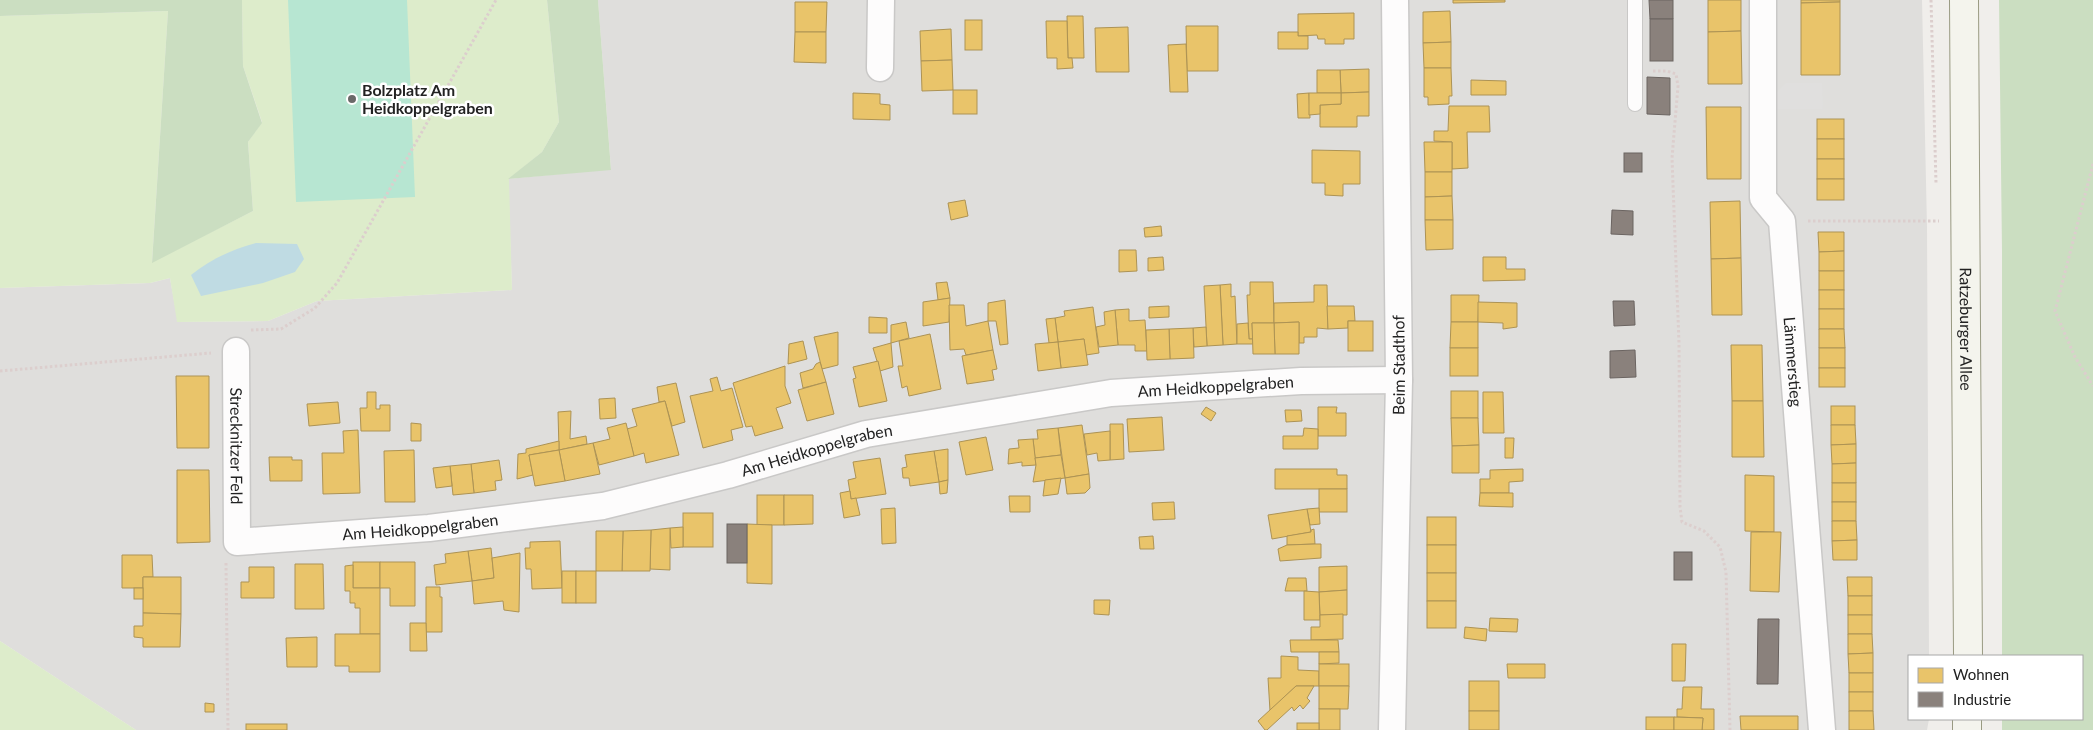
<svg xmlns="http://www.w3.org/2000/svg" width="2093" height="730" font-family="Lato,sans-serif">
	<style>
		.residential { fill: #dfdedc }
		.grass { fill: #ddeccb }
		.forest { fill: #cbdec1 }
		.pitch { fill: #b7e6d2 }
		.parking { fill: #e0dfde }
		.water { fill: #bfdbe3 }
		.homes { fill: #e9c46a; stroke: #ad9354 }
		.industry { fill: #8a817c; stroke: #6b6461 }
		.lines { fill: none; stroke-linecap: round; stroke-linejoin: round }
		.service-casing { stroke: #c9c8c7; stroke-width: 16 }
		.minor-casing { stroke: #c9c8c7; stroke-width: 29 }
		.secondary-casing { stroke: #999a82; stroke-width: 30 }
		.path { stroke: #dccecd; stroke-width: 3; stroke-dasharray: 2.5 2.5; stroke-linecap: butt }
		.service { stroke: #fdfcfc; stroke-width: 14 }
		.minor { stroke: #fdfcfc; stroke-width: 26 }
		.secondary { stroke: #f4f4ed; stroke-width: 28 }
		.poi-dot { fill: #6a6968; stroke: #fff; stroke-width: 2 }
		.labels { text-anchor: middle; stroke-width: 5; stroke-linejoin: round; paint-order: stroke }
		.poi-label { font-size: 16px; font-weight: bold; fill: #222; stroke: #fff; text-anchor: start }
		.street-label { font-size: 16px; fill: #222; stroke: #fff }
	</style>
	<rect width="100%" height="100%" fill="#f0eeeb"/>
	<polygon class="residential" points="598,0 1922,0 1927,227 1929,656 1909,656 1909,719 1929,719 1927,730 136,730 0,641 0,288 150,283 170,278 178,322 268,321 317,301 512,290 508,179 611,169"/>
	<g class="grass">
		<polygon points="242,0 547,0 559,122 542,152 509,179 512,290 317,301 268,321 177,322 170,278 150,283 0,288 0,16 168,11 152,262 253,211 248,142 262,122 243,66"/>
		<polygon points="0,641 136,730 0,730"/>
	</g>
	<g class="forest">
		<polygon points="0,0 242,0 243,66 262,123 248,142 253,211 152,263 168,11 0,16"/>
		<polygon points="547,0 598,0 611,170 508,179 542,152 559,122"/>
		<polygon points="1999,0 2093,0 2093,730 2002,730 2002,719 2082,719 2082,656 2002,656 2002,251"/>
	</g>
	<polygon class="pitch" points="288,0 407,0 415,197 296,202"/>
	<polygon class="parking" points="1786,83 1822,83 1823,109 1773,109 1773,96"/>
	<path class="water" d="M256 243 297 244 304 259 295 272 263 283 201 296 191 275C211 259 231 250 256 243Z"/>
	<g class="homes">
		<polygon points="1453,0 1505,0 1505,2 1453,3"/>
		<polygon points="1708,0 1741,0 1741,31 1708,32"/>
		<polygon points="1801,0 1840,0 1840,2 1801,3"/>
		<polygon points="795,2 827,2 826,32 795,32"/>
		<polygon points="1840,2 1840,75 1801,75 1801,3"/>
		<polygon points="1450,11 1451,42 1423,43 1423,12"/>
		<polygon points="1354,13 1354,39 1344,39 1344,44 1325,44 1325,39 1318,39 1317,35 1298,36 1298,14"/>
		<polygon points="1067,16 1083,16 1084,58 1068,58"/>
		<rect x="965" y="20" width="17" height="30"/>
		<polygon points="1046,21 1067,21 1068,58 1072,58 1073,68 1057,69 1057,58 1047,58"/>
		<polygon points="1186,26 1218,26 1218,71 1187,71"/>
		<polygon points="1128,27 1129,72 1096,72 1095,28"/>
		<polygon points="951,29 952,60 921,61 920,31"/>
		<polygon points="1741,31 1742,84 1708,84 1708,32"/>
		<polygon points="795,32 826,32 826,63 794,62"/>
		<polygon points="1278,32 1298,32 1298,36 1308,36 1308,49 1278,49"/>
		<polygon points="1451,42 1451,68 1424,68 1423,43"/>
		<polygon points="1186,44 1188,92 1170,92 1168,45"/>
		<polygon points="952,60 953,90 922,91 921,61"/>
		<polygon points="1424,68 1451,68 1452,96 1449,96 1449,104 1428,105 1428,97 1424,97"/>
		<polygon points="1369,69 1369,92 1341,93 1340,70"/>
		<polygon points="1317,70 1340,70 1341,93 1317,93"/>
		<polygon points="1471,80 1506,81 1506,95 1471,95"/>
		<rect x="953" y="90" width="24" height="24"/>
		<polygon points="1369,92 1369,116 1357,116 1357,127 1320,127 1320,105 1341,104 1341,93"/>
		<polygon points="853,93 880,94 880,104 890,105 890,120 853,119"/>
		<polygon points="1309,93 1310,118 1298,118 1297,94"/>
		<polygon points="1309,93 1341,93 1341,104 1320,105 1320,114 1309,115"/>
		<polygon points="1449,106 1489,106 1490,132 1467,132 1468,168 1452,169 1452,142 1434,141 1434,131 1448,131"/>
		<polygon points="1706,107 1741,107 1741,179 1707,179"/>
		<rect x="1817" y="119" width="27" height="20"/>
		<rect x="1817" y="139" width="27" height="20"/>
		<polygon points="1424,142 1452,142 1452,172 1425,172"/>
		<polygon points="1312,150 1360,151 1360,184 1343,184 1343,196 1325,195 1325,183 1312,183"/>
		<rect x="1817" y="159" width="27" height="20"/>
		<polygon points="1425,172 1452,172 1452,196 1425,197"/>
		<rect x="1817" y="179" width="27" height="21"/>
		<polygon points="1452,196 1453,220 1425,220 1425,197"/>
		<polygon points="965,200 968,216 951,220 948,203"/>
		<polygon points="1740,201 1741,258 1711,259 1710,202"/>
		<polygon points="1425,220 1453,220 1453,249 1426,250"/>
		<polygon points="1161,226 1162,236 1145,237 1144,228"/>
		<polygon points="1818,232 1844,232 1844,251 1819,252"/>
		<polygon points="1119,250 1136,250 1137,271 1119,272"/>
		<polygon points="1844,251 1844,271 1819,271 1819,252"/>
		<polygon points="1163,257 1164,270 1148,271 1148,258"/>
		<polygon points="1483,257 1506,257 1506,269 1525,269 1525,280 1483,281"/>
		<polygon points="1741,258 1742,315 1712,315 1711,259"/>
		<rect x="1819" y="271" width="25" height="19"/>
		<polygon points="947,282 950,298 938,300 936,283"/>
		<polygon points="1250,282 1273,282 1274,323 1252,323 1253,339 1249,339 1247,295 1250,295"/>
		<polygon points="1231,284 1231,297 1235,296 1237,344 1223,345 1220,285"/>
		<polygon points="1220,285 1223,345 1207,346 1204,286"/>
		<polygon points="1314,285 1327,285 1328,329 1317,328 1317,337 1304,337 1304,343 1299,343 1299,322 1274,323 1274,303 1314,302"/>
		<rect x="1819" y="290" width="25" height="19"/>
		<polygon points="1451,295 1479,295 1478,322 1451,322"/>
		<polygon points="950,298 949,322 923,326 923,302"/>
		<polygon points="1005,300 1008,344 1000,345 996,321 988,321 988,303"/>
		<polygon points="1478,302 1517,303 1517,327 1503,329 1503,323 1478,322"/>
		<polygon points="949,305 964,305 966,326 988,321 993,350 966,355 964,349 950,350"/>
		<polygon points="1169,306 1169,317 1149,318 1149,307"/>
		<polygon points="1327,306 1354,306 1355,321 1348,321 1348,328 1328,329"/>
		<polygon points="1093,307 1099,353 1086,355 1084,339 1058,342 1055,318 1065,316 1064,311"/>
		<polygon points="1129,309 1129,321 1145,320 1147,351 1135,351 1135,345 1118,345 1115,310"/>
		<rect x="1819" y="309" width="25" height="20"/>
		<polygon points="1115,310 1118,345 1099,347 1096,327 1105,325 1104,312"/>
		<polygon points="869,317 887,318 887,333 869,333"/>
		<polygon points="1055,318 1058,342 1049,343 1046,319"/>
		<rect x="1348" y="321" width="25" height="30"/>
		<polygon points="906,322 909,338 891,343 891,325"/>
		<polygon points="1299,322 1299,354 1275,354 1274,323"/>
		<polygon points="1451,322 1478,322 1478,348 1450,348"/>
		<polygon points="1248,323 1249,339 1253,339 1253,344 1237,344 1237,324"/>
		<polygon points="1252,323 1274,323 1275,354 1253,354"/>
		<polygon points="1206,327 1207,346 1194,347 1193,328"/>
		<polygon points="1193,328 1194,358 1170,359 1169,329"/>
		<polygon points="1169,329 1170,359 1147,360 1146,330"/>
		<polygon points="1819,329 1844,329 1845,348 1819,348"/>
		<polygon points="838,332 838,365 822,369 814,337"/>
		<polygon points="930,334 941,389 909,396 907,386 902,388 898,366 903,366 899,341"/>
		<polygon points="1084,339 1088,365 1061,368 1058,342"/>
		<polygon points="803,341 807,359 788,364 789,344"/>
		<polygon points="1058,342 1061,368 1038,371 1035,344"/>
		<polygon points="891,343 893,367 880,371 873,348"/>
		<polygon points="1731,345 1762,345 1763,401 1732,401"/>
		<rect x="1450" y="348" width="28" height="28"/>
		<rect x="1819" y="348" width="26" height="20"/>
		<polygon points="993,350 997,369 992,370 994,380 967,384 962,356"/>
		<polygon points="878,361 887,401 859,407 853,379 856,378 853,367"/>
		<polygon points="820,362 826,382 803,388 800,373 813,369 816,364"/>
		<polygon points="785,366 785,386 791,403 776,408 783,428 755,436 752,426 746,427 733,383"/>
		<rect x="1819" y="368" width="26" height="19"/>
		<polygon points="176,376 209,376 209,448 177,448"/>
		<polygon points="717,377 721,391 732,388 743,427 731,430 733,440 703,448 690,396 713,391 710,379"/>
		<polygon points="826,382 834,414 807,421 798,390"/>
		<polygon points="676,383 685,422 672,426 665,401 659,402 657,387"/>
		<rect x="1451" y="391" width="27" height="27"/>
		<polygon points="367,392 376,392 376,409 380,409 380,405 390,405 390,431 361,431 360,408 367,408"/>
		<polygon points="1483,392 1503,392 1504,433 1483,433"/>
		<polygon points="615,398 616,418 600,419 599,399"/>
		<polygon points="665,401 679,455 646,463 644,453 634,456 627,429 637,426 632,409"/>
		<polygon points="1732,401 1763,401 1764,457 1732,457"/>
		<polygon points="338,402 340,423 309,426 307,404"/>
		<rect x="1831" y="406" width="24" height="19"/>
		<polygon points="1206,407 1216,413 1211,421 1201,414"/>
		<polygon points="1318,407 1337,407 1336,413 1346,413 1346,436 1318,436"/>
		<polygon points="1285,410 1301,410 1302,421 1286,422"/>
		<polygon points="571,411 570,439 586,436 587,444 559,450 558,412"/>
		<polygon points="1162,417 1164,450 1129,452 1127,419"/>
		<polygon points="1451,418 1478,418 1479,445 1452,446"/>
		<polygon points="411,423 421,424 421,441 411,441"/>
		<polygon points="626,423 634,456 599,465 593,443 610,439 607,428"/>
		<polygon points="1110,424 1123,424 1124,459 1110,460"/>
		<polygon points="1082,425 1089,474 1065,478 1058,428"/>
		<polygon points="1831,425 1855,425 1856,444 1831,445"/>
		<polygon points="1058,428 1061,455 1035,458 1033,439 1038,439 1037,430"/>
		<polygon points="1304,428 1318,429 1318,449 1283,449 1283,436 1303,436"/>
		<polygon points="358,430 360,493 323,494 322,453 344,453 343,431"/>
		<polygon points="1110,431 1110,460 1098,461 1097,453 1087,455 1084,434"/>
		<polygon points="986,437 993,470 966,475 959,442"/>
		<polygon points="1505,438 1514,438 1513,458 1505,458"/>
		<polygon points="1033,439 1036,465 1022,466 1022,462 1008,464 1009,449 1019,448 1018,440"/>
		<polygon points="559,441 559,450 529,455 533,475 517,479 518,454 526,453 526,449"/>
		<polygon points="593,443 600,474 565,481 559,450"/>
		<polygon points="1856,444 1856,463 1832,464 1831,445"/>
		<polygon points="1479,445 1479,473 1452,473 1452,446"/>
		<polygon points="948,449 948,480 939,482 934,451"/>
		<polygon points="414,450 415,502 385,502 384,451"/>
		<polygon points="559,450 565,481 535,486 529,455"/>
		<polygon points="934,451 939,482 910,486 909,478 903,478 902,468 907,467 905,455"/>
		<polygon points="1061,455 1065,478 1033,482 1036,465 1035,458"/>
		<polygon points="269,457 292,457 292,460 302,460 302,481 270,481"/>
		<polygon points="880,458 886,494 851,499 848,480 856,478 853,462"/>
		<polygon points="499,460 502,480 495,481 496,490 474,493 471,464"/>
		<polygon points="1856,463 1856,483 1832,483 1832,464"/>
		<polygon points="471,464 474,493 453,495 450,466"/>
		<polygon points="450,466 452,486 436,488 433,468"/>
		<polygon points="1275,469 1337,469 1337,475 1347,475 1347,489 1275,489"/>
		<polygon points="1523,469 1523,481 1509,482 1509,493 1480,493 1480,479 1490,479 1490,470"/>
		<polygon points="177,470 209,470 210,542 177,543"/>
		<polygon points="1089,474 1090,488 1085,493 1067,494 1065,478"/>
		<polygon points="1745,475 1774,476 1774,532 1745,531"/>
		<polygon points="1061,478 1058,494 1043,496 1045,480"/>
		<polygon points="948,480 947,493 940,494 939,482"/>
		<rect x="1832" y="483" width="24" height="19"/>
		<rect x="1319" y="489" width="28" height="23"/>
		<polygon points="850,491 851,499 856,498 860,515 844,518 840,493"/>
		<polygon points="1480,493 1513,493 1513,507 1479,506"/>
		<rect x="757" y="495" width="27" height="30"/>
		<polygon points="784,495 813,495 813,524 784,525"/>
		<polygon points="1009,496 1030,496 1030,512 1010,512"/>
		<polygon points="1174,502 1175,519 1153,520 1152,503"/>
		<rect x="1832" y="502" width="24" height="19"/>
		<polygon points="895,508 896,543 882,544 881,509"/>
		<polygon points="1319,508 1320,524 1310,525 1307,509"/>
		<polygon points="1307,509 1311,532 1272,539 1268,515"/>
		<rect x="683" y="513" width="30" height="34"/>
		<rect x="1427" y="517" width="29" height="28"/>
		<polygon points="1832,521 1856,521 1857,540 1832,541"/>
		<polygon points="747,524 772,525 772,584 747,583"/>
		<polygon points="683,527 683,547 671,548 670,528"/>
		<polygon points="670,528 670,570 650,569 651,530"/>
		<polygon points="1314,529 1315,544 1287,545 1287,536 1311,532 1311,530"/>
		<polygon points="651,530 650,571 622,571 623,531"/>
		<polygon points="596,531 623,531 622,571 596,571"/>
		<polygon points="1751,532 1781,532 1779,592 1750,591"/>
		<polygon points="1153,536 1154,549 1140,549 1139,537"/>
		<polygon points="1857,540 1857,560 1833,560 1832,541"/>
		<polygon points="560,541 562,588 532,589 531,569 526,569 525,548 530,548 530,542"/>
		<polygon points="1315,544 1321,544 1321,558 1280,561 1278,549 1287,545"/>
		<rect x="1427" y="545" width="29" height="28"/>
		<polygon points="491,548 494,578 472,581 468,551"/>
		<polygon points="468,551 472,581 436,585 434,565 446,563 445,554"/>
		<polygon points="520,553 519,612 504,610 503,601 474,604 472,581 494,578 492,558"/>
		<polygon points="122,555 152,555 153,577 143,577 143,588 122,588"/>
		<rect x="353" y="562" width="27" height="26"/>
		<polygon points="380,562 415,562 415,606 390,606 390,588 380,588"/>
		<polygon points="295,564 323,564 324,609 295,609"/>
		<polygon points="353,565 353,588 380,588 380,634 360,634 360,608 355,608 355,603 350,603 350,591 345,591 345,566"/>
		<polygon points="1347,566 1347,590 1319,592 1319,567"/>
		<polygon points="249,567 274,567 274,598 241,598 241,582 249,582"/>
		<rect x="562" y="571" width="14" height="32"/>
		<rect x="576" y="571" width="20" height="32"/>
		<rect x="1427" y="573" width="29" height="28"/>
		<polygon points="143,577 181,577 181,614 143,613"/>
		<polygon points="1847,577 1872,577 1872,596 1848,596"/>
		<polygon points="1288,578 1306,578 1307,591 1285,591"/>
		<polygon points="426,587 440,587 440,597 442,597 442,632 426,632"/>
		<rect x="134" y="588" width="9" height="11"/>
		<polygon points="1347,590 1347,615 1320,615 1319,592"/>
		<polygon points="1304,591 1319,592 1320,620 1304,620"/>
		<rect x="1848" y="596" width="24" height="19"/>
		<polygon points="1094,600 1110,600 1109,615 1094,614"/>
		<rect x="1427" y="601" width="29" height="27"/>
		<polygon points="143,613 181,614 180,647 143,647 143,638 134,637 134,626 143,626"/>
		<polygon points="1343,614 1343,639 1311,640 1311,627 1320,627 1320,615"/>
		<rect x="1848" y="615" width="24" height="19"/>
		<polygon points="1490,618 1518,619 1517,632 1489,631"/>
		<polygon points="410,623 426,623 427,651 410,651"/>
		<polygon points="1465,627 1487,629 1486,641 1464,638"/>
		<polygon points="335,634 380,634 380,672 349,672 349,666 335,666"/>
		<polygon points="1848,634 1872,634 1873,653 1848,654"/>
		<polygon points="317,637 317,667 287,667 286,638"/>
		<polygon points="1290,640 1338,640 1339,652 1291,652"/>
		<polygon points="1672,644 1686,644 1685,681 1672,681"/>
		<polygon points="1319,652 1339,652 1339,663 1319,664"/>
		<polygon points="1873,653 1873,673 1849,673 1848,654"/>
		<polygon points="1281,656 1298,657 1298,670 1319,671 1319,686 1296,686 1270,711 1268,678 1281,678"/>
		<rect x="1319" y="664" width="30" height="22"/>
		<polygon points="1507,664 1545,664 1545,678 1508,678"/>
		<rect x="1849" y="673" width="24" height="19"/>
		<rect x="1469" y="681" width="30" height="30"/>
		<polygon points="1296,686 1314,686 1307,698 1310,701 1303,709 1300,705 1294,711 1292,707 1267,730 1265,730 1258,721"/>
		<polygon points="1319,686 1349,686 1348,709 1319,709"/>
		<polygon points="1683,687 1702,687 1701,709 1714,709 1714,730 1702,730 1703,718 1677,717 1677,709 1682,709"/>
		<rect x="1849" y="692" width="24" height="19"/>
		<polygon points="205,703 214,704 214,712 205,712"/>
		<rect x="1319" y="709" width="21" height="21"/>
		<rect x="1469" y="711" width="30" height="19"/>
		<polygon points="1849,711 1873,711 1874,730 1849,730"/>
		<polygon points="1740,716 1798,716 1798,730 1741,730"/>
		<rect x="1646" y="717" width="28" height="13"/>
		<polygon points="1674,717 1703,718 1702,730 1674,730"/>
		<rect x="1297" y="723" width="22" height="7"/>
		<rect x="246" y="724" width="41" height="6"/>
	</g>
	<g class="industry">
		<polygon points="1649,0 1673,0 1673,19 1650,19"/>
		<rect x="1650" y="19" width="23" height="42"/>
		<polygon points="1647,77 1670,78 1670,115 1647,114"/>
		<rect x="1624" y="153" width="18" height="19"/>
		<polygon points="1612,210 1633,211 1633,235 1611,234"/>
		<polygon points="1613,301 1634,301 1635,325 1614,326"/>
		<polygon points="1635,350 1636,377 1610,378 1610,351"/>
		<rect x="727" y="524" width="20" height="39"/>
		<rect x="1674" y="552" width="18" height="28"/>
		<polygon points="1758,619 1779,619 1778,684 1757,684"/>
	</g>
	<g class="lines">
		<defs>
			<polyline id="service" points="1635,104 1635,0"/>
			<g id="minor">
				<path id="s1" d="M1763 0V198L1782 221 1822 730"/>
				<polyline points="880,68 881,0"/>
				<path id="s2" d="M236 351 237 542 429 528 603 506 728 475 866 434 1111 393 1301 381 1399 380"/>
				<path id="s3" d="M1392 730 1399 380 1395 0"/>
			</g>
			<g id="secondary">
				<path id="s4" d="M1964 0 1968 656"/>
				<polyline points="1967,730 1967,719"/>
			</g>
		</defs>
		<use href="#service" class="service-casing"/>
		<use href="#minor" class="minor-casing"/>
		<use href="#secondary" class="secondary-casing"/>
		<g class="path">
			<polyline points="1931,0 1936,183"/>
			<polyline points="1653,71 1667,71 1676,74 1678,86 1672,158 1679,343 1680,507 1682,522 1704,531 1720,547 1726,572 1730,730"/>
			<polyline points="2093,164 2055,311 2075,357 2093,386"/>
			<polyline points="1808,221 1939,221"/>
			<polyline points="251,330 281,329 315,308 337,283 496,0"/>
			<polyline points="0,371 211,353"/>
			<polyline points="226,563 228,730"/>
		</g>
		<use href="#service" class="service"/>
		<use href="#minor" class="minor"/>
		<use href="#secondary" class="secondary"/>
	</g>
	<circle class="poi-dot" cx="352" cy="99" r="5"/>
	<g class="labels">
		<g class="poi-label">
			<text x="362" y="96">Bolzplatz Am<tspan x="362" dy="18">Heidkoppelgraben</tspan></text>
		</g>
		<g class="street-label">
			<text dy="6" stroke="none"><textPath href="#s4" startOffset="329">Ratzeburger Allee</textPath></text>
			<text dy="6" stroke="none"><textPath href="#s1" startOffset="369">Lämmerstieg</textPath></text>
			<text dy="6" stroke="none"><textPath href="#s3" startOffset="365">Beim Stadthof</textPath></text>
			<text dy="6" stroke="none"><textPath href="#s2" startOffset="1185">Am Heidkoppelgraben</textPath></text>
			<text dy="6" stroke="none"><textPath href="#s2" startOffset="95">Strecknitzer Feld</textPath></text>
			<text dy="6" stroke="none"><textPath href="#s2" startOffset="780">Am Heidkoppelgraben</textPath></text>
			<text dy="6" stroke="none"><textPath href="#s2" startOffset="375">Am Heidkoppelgraben</textPath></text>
		</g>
	</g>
	<rect x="1908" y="655" width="175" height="65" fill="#ffffff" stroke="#a7a7a7"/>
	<rect x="1918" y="668" width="25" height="15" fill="#e9c46a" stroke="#a7a7a7"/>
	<text x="1953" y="680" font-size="15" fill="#222222">Wohnen</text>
	<rect x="1918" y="692" width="25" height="15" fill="#8a817c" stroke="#a7a7a7"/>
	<text x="1953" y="705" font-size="15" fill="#222222">Industrie</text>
</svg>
